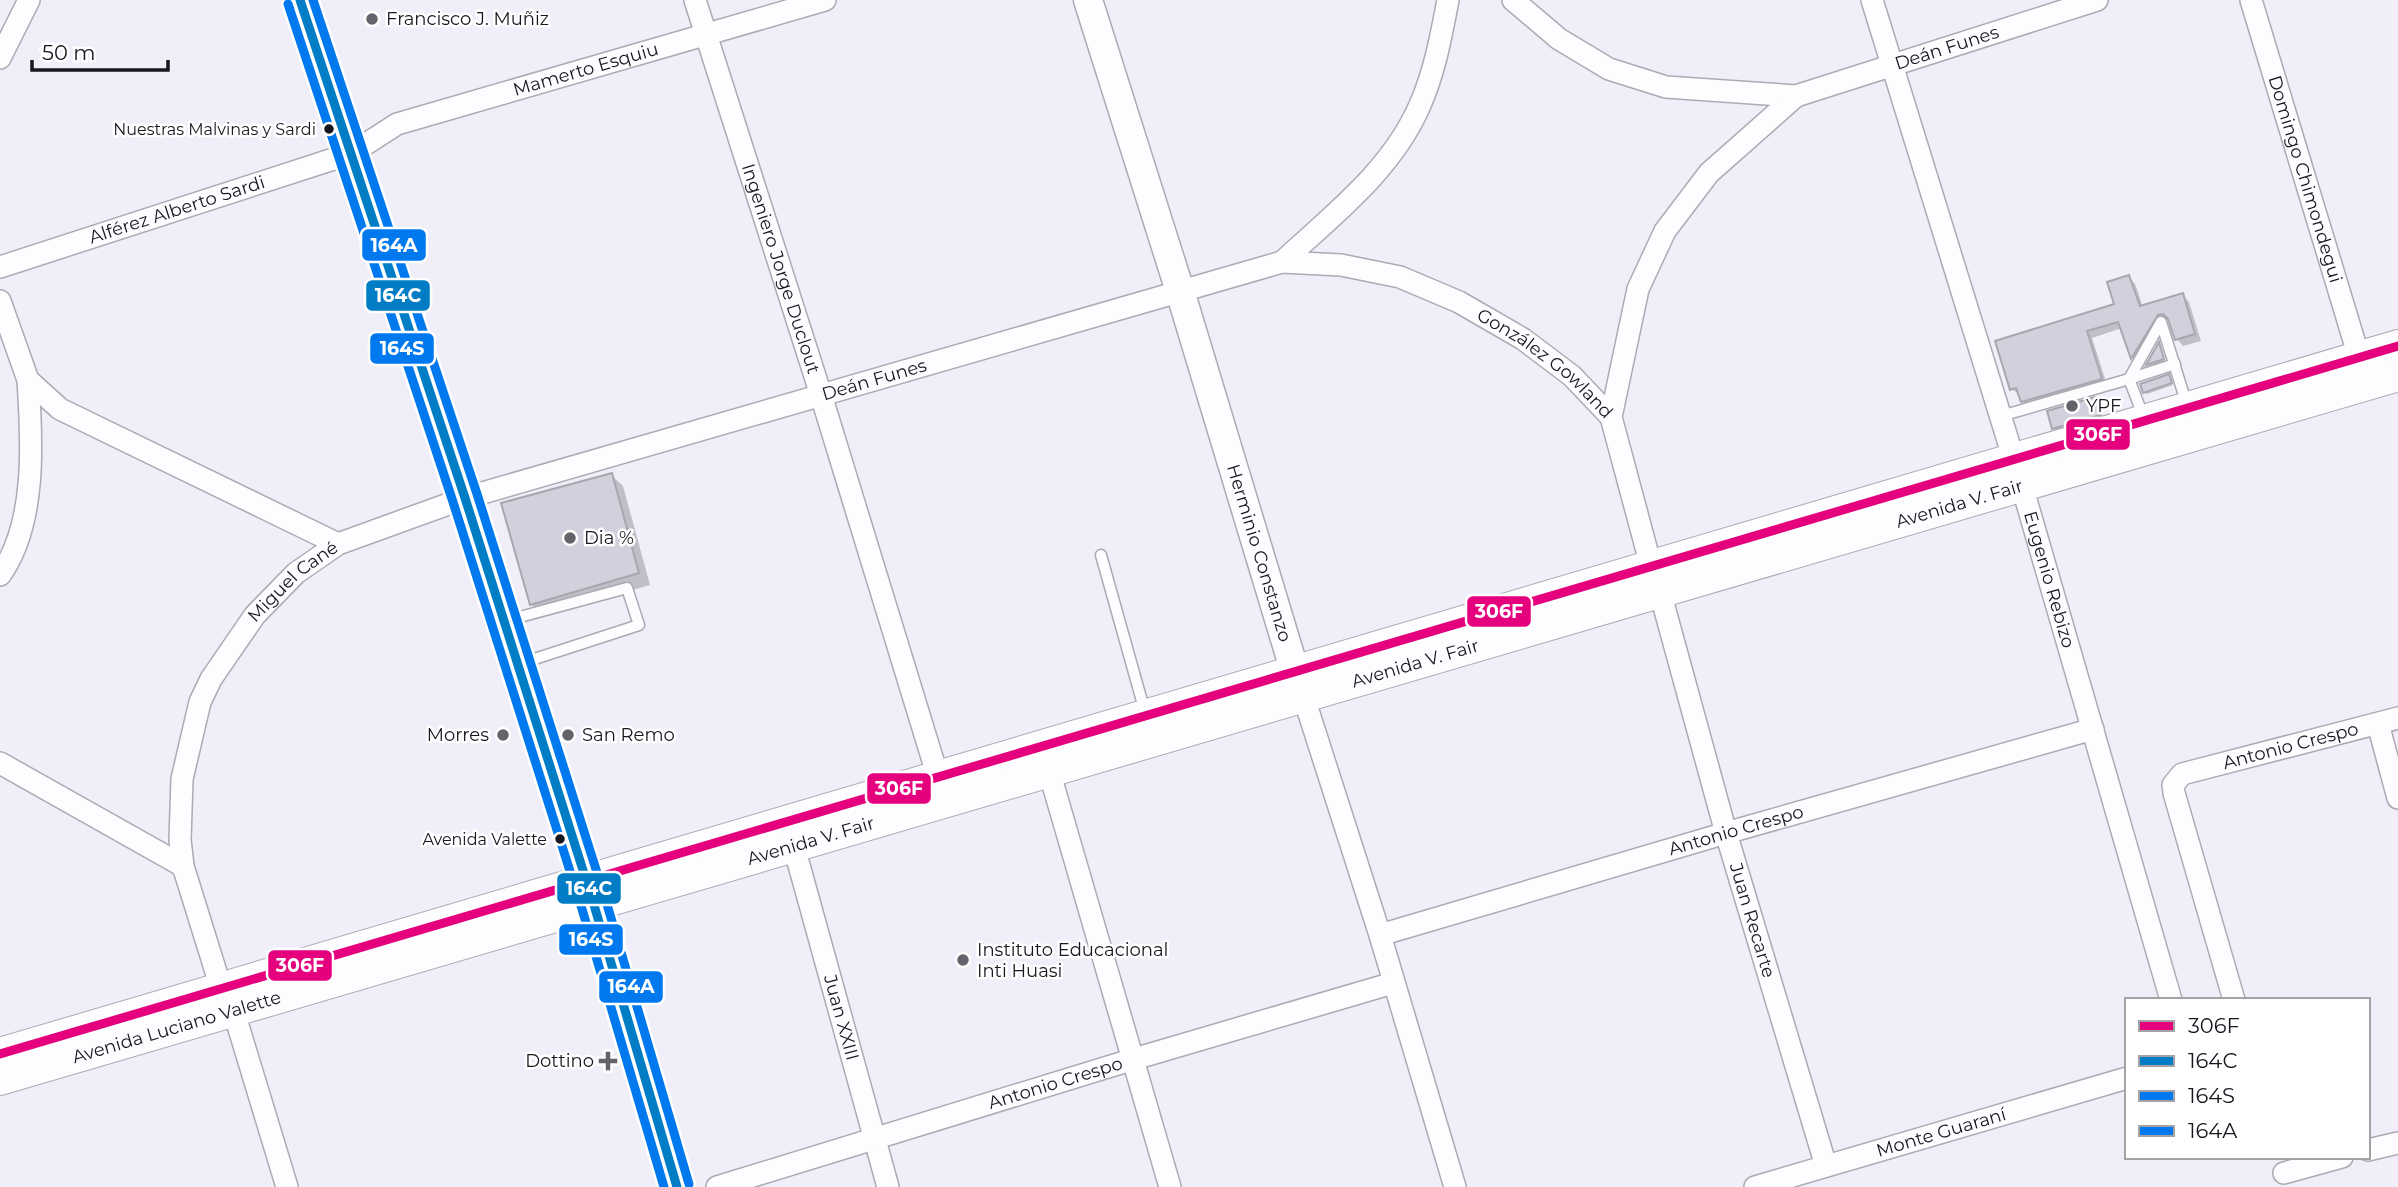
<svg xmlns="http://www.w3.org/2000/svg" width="2398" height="1187" font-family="Montserrat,sans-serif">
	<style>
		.shadow { fill: #0003 }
		.building { fill: #d1d0dc; stroke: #a8a7af; stroke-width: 2 }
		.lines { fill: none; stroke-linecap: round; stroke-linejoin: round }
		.service-casing { stroke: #acaab2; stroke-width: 13 }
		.minor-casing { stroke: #acaab2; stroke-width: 24 }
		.tertiary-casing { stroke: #acaab2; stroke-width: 31 }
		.secondary-casing { stroke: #acaab2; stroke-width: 34 }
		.service { stroke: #fdfcfe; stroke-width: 10 }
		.minor { stroke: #fdfcfe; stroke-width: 21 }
		.tertiary { stroke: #fdfcfe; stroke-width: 28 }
		.secondary { stroke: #fdfcfe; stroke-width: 32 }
		.bus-1-casing { stroke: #fff; stroke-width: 14 }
		.bus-2-casing { stroke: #fff; stroke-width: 14 }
		.bus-3-casing { stroke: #fff; stroke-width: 14 }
		.bus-4-casing { stroke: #fff; stroke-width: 14 }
		.bus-1 { stroke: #e5007d; stroke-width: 9 }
		.bus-2 { stroke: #007dc5; stroke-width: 9 }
		.bus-3 { stroke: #0079ef; stroke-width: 9 }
		.bus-4 { stroke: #0079ef; stroke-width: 9 }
		.poi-dot { fill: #64626a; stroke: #fff; stroke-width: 2.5 }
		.bus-dot { fill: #18161e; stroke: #fff; stroke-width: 2.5 }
		.labels { text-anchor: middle; stroke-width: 5; stroke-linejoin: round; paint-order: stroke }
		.bus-label { font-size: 16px; fill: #18161e; stroke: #fff; text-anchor: end }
		.poi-label { font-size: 18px; fill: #18161e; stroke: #fff; text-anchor: start }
		.street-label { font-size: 18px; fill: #18161e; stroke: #fff }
		.line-badge { stroke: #fff; stroke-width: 2.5 }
		.badge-label { font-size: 19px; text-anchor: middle; font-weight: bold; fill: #fff }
	</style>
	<rect width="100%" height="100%" fill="#f0eef8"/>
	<g class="shadow">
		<polygon points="2129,277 2135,284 2143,307 2182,295 2189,302 2201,341 2183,346 2177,339 2170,320 2165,321 2138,364 2133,358 2122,328 2092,338 2107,385 2029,408 2022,401 2020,395 2012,389 2116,305"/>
		<polygon points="2159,345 2165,362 2150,367 2148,365"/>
		<polygon points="2168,376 2173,385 2147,394 2144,392"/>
		<polygon points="2095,399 2102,417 2056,430 2054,428"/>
		<polygon points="611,475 623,486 650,585 543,616 531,604"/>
	</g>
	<g class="building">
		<polygon points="2129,275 2140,306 2183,293 2195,334 2175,340 2168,319 2163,314 2158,315 2131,359 2118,322 2087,331 2102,379 2021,402 2016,388 2010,390 1995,341 2114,304 2107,282"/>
		<polygon points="2159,342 2164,359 2146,365"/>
		<polygon points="2169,374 2172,383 2143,393 2140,384"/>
		<polygon points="2095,397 2101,415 2052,429 2047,411"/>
		<polygon points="612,473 639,573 530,605 501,503"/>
	</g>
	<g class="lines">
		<defs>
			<g id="service">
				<polyline points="2129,379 2161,322 2187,405"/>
				<polyline points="2129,379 2175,364"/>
				<polyline points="2001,416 2129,379 2144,418"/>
				<polyline points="1101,555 1145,712"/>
				<polyline points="505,621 627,588 639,625 519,664"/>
			</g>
			<g id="minor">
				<path id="s1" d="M695 0 821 395 938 777"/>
				<path id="s2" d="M1513 0 1559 39 1609 69 1666 87 1796 96 2097 0"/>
				<path id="s3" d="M1872 0 2022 486 2171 1000"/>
				<path id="s4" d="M2251 0 2359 357"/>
				<polyline points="0,58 29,0"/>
				<path d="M1282 262C1333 215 1392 170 1420 105 1435 71 1441 36 1448 0"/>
				<path id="s5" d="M0 267 352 153 397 124 825 0"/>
				<polyline points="0,301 28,380"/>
				<polyline points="1651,566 1611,417 1638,289 1665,231 1709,173 1796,96"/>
				<path d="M0 575C37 524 32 440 28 380L60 409 338 544"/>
				<path id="s6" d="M1660 592 1726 833 1826 1166"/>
				<polyline points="1304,698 1380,935 1455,1187"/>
				<polyline points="2378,724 2398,798"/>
				<polyline points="0,763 183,866"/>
				<polyline points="1049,771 1170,1187"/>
				<path id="s7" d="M794 847 888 1187"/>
				<path id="s8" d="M1380 935 1726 833 2093 729"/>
				<path id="s9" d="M221 988 183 866 180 840 182 779 200 702 211 679 255 615 296 573 338 544 465 498 1282 262 1341 265 1400 277 1459 302 1523 339 1572 376 1611 417"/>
				<path id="s10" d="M2234 1000 2174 793 2173 785 2182 774 2398 718"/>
				<polyline points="233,1009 287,1187"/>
				<polyline points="2368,1150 2398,1143"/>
				<polyline points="2284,1173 2342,1157"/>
				<path id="s11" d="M717 1187 1134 1059 1393 983"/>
				<path id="s12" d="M1755 1187 2127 1078"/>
			</g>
			<g id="tertiary">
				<polyline points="300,0 465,498 585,879"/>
				<path id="s13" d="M1088 0 1180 291 1295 672"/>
			</g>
			<g id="secondary">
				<polyline points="587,884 677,1187"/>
				<polyline points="0,1054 2398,346"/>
				<path id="s14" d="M0 1079 2398 375"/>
			</g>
		</defs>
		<use href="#service" class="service-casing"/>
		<use href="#minor" class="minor-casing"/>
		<use href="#tertiary" class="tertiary-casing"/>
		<use href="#secondary" class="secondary-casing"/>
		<use href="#service" class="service"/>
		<use href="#minor" class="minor"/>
		<use href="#tertiary" class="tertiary"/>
		<use href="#secondary" class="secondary"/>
		<defs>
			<polyline id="bus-1" points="0,1054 2398,346"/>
			<polyline id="bus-2" points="300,0 465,498 594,905 677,1187"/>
			<polyline id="bus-3" points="288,4 453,502 582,909 664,1187"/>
			<polyline id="bus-4" points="313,0 477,494 606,901 689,1184"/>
		</defs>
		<use href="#bus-1" class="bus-1-casing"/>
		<use href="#bus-2" class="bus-2-casing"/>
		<use href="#bus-3" class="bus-3-casing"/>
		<use href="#bus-4" class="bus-4-casing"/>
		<use href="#bus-1" class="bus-1"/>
		<use href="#bus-2" class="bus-2"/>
		<use href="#bus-3" class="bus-3"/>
		<use href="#bus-4" class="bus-4"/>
	</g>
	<g class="poi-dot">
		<circle cx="372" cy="19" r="7"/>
		<circle cx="2072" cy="406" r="7"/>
		<circle cx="570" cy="538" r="7"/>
		<circle cx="503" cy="735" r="7"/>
		<circle cx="568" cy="735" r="7"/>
		<circle cx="963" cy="960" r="7"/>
		<path d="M604.5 1050.5h7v7h7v7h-7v7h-7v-7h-7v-7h7z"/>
	</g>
	<g class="bus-dot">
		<circle cx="329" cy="129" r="6"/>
		<circle cx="560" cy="839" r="6"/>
	</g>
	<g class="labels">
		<g class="bus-label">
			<text x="316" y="135">Nuestras Malvinas y Sardi</text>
			<text x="547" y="845">Avenida Valette</text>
		</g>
		<g class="poi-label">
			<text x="386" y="25">Francisco J. Muñiz</text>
			<text x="2086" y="412">YPF</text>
			<text x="584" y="544">Dia %</text>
			<text x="489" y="741" text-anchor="end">Morres</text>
			<text x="582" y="741">San Remo</text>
			<text x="977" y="956">Instituto Educacional<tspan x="977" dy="21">Inti Huasi</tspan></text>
			<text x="594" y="1067" text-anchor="end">Dottino</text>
		</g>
		<g class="street-label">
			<text dy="6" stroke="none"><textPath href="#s2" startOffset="467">Deán Funes</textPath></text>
			<text dy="6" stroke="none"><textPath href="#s5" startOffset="620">Mamerto Esquiu</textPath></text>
			<text dy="6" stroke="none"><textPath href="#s4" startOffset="187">Domingo Chimondegui</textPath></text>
			<text dy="6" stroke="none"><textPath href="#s5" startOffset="186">Alférez Alberto Sardi</textPath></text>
			<text dy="6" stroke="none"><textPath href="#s1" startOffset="282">Ingeniero Jorge Duclout</textPath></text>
			<text dy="6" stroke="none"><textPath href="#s9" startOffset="1782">González Gowland</textPath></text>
			<text dy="6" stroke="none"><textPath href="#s9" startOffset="1068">Deán Funes</textPath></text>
			<text dy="6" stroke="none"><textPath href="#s14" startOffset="2042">Avenida V. Fair</textPath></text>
			<text dy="6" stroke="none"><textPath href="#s13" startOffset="579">Herminio Constanzo</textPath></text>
			<text dy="6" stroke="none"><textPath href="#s3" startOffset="606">Eugenio Rebizo</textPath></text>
			<text dy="6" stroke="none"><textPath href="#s9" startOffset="448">Miguel Cané</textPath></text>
			<text dy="6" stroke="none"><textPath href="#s14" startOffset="1475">Avenida V. Fair</textPath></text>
			<text dy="6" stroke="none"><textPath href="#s10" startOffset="350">Antonio Crespo</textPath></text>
			<text dy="6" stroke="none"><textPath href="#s8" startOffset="371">Antonio Crespo</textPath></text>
			<text dy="6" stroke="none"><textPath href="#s14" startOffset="845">Avenida V. Fair</textPath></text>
			<text dy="6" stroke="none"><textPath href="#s6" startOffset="341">Juan Recarte</textPath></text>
			<text dy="6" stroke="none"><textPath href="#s7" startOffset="177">Juan XXIII</textPath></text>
			<text dy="6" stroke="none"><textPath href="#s14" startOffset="184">Avenida Luciano Valette</textPath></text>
			<text dy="6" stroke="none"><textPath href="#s11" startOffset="354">Antonio Crespo</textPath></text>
			<text dy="6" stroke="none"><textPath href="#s12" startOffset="194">Monte Guaraní</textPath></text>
		</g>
	</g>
	<g class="line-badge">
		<rect x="361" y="228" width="66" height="34" rx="7" fill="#0079ef"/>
		<rect x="365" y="279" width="66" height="33" rx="7" fill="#007dc5"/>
		<rect x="369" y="332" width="66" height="33" rx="7" fill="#0079ef"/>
		<rect x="2065" y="418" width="66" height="33" rx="7" fill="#e5007d"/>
		<rect x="1466" y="595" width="66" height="33" rx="7" fill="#e5007d"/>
		<rect x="866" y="772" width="66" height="33" rx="7" fill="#e5007d"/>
		<rect x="556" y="872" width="66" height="33" rx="7" fill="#007dc5"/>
		<rect x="558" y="923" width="66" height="33" rx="7" fill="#0079ef"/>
		<rect x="267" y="949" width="66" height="33" rx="7" fill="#e5007d"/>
		<rect x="598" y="970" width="66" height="34" rx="7" fill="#0079ef"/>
	</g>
	<g class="badge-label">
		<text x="394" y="252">164A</text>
		<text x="398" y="302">164C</text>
		<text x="402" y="355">164S</text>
		<text x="2098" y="441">306F</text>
		<text x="1499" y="618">306F</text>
		<text x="899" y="795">306F</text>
		<text x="589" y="895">164C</text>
		<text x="591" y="946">164S</text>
		<text x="300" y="972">306F</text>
		<text x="631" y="993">164A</text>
	</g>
	<rect x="2125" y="998" width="245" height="161" fill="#ffffff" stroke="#a3a2a5" stroke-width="2"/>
	<rect x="2139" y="1021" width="35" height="10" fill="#e5007d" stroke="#a3a2a5" stroke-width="2"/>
	<text x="2188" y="1033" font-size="21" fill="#18161e">306F</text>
	<rect x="2139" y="1056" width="35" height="10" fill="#007dc5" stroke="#a3a2a5" stroke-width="2"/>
	<text x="2188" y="1068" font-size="21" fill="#18161e">164C</text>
	<rect x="2139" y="1091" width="35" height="10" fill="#0079ef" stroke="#a3a2a5" stroke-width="2"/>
	<text x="2188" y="1103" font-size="21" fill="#18161e">164S</text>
	<rect x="2139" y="1126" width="35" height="10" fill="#0079ef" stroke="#a3a2a5" stroke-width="2"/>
	<text x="2188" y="1138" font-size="21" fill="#18161e">164A</text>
	<path d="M32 60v10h136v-10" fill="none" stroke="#18161e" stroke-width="3.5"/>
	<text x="42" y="60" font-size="21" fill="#18161e" stroke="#ffffff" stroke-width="5" paint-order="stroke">50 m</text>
</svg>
